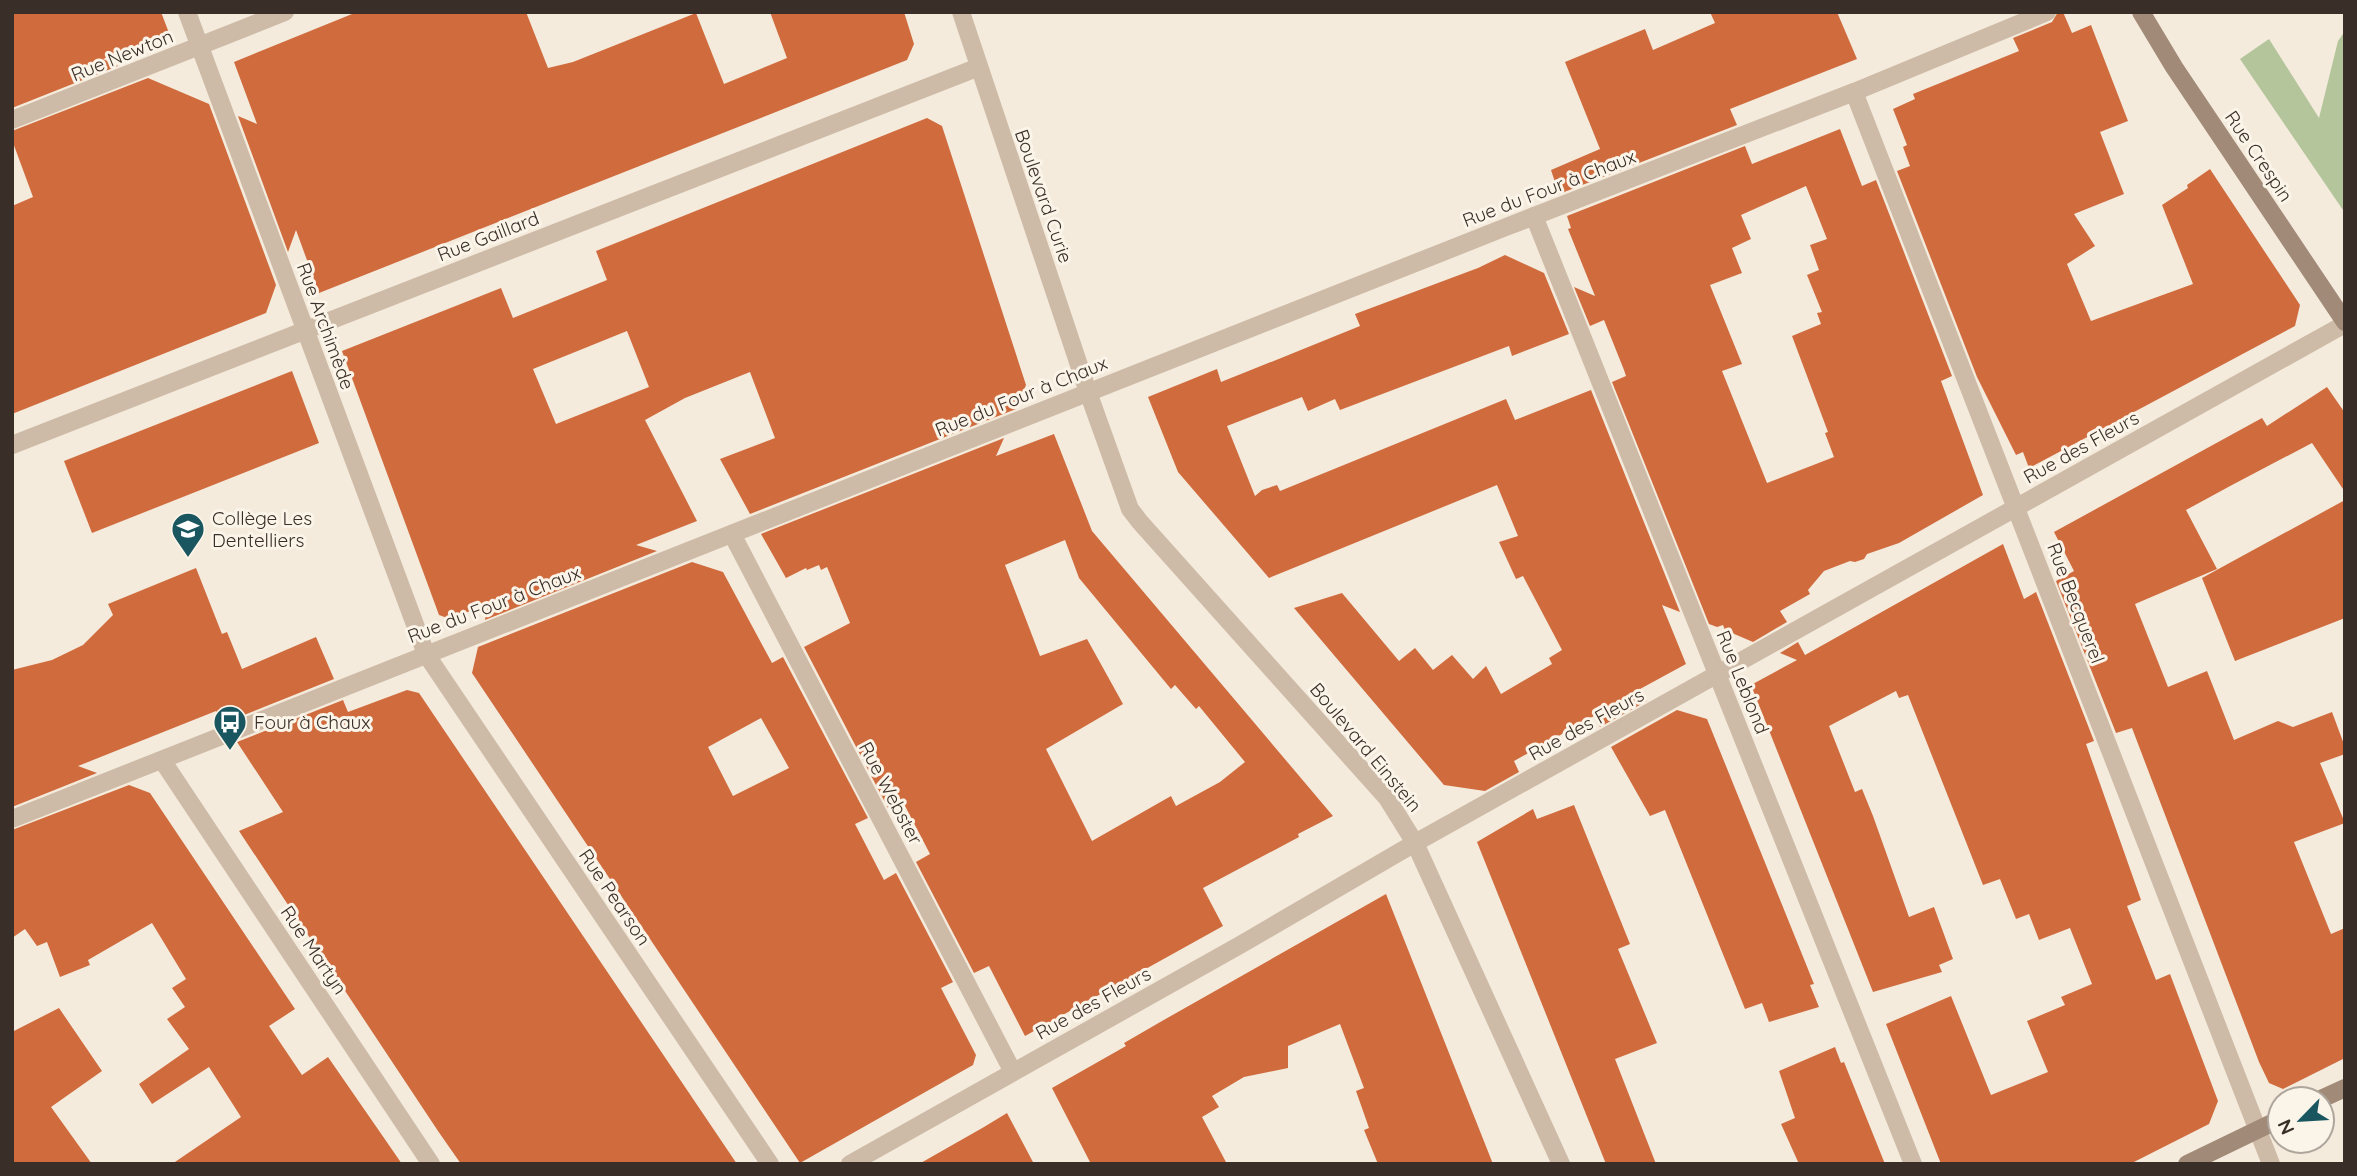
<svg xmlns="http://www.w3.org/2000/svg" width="2357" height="1176" font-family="Quicksand,sans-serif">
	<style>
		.green { fill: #b4c59b }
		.building { fill: #d06b3e; fill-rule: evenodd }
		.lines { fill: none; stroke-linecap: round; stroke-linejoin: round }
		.minor { stroke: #cebba7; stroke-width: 18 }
		.tertiary { stroke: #cebba7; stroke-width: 18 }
		.secondary { stroke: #a28a78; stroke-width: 18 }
		.labels { text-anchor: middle; stroke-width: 6; stroke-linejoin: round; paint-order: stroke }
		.street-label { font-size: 19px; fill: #3a2f28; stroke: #fbf4e9 }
		.poi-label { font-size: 19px; fill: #3a2f28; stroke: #fbf4e9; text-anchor: start }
	</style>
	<rect width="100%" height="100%" fill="#f4ebdc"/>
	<polygon class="green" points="2345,31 2345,213 2240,59 2269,39 2319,118 2338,41"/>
	<g class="building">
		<polygon points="12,12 161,12 169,33 103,59 118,66 12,108"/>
		<polygon points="357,12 526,12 548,68 573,62 696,13 724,84 787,58 770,12 904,12 914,44 907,60 319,293 296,230 288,252 238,116 257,124 234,62"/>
		<polygon points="1710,12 1837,12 1857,59 1730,109 1737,125 1559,194 1551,170 1600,149 1565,62 1645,29 1653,50 1715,23"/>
		<polygon points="2058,12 2063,12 2072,33 2091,25 2128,121 2100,132 2124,194 2074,214 2095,246 2067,264 2091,321 2193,284 2162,205 2188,188 2187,185 2210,169 2300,305 2295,326 2029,468 2023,452 2016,455 1977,377 1897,171 1910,166 1903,147 1907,145 1893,109 1915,99 1913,94 2019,51 2013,38 2052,22"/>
		<polygon points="148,78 209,104 276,285 266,313 12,414 12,206 33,197 12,140 12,131"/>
		<path d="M927 118 942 126 1026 385 1016 409 750 514 720 459 775 438 750 372 685 398 645 420 697 521 636 545 657 551 485 620 488 604 450 619 439 615 342 351 501 288 513 318 607 280 596 251ZM627 331 649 387 556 424 533 369Z"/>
		<path d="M1840 129 1862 186 1876 180 1952 376 1941 381 1983 495 1899 543 1867 554 1864 559 1855 562 1850 561 1824 571 1808 590 1810 594 1780 611 1787 622 1753 642 1725 630 1723 625 1717 627 1709 624 1612 382 1626 376 1624 370 1604 320 1590 326 1574 287 1595 296 1568 229 1571 228 1567 216 1745 146 1752 164ZM1806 186 1827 239 1810 245 1819 270 1807 275 1822 312 1817 313 1821 324 1792 336 1828 432 1825 433 1834 457 1767 483 1722 371 1742 364 1710 285 1742 273 1732 248 1751 239 1741 215Z"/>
		<polygon points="1505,255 1544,273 1569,334 1512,356 1509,346 1340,410 1335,399 1308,411 1302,397 1227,426 1255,496 1262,490 1277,485 1280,491 1506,399 1515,420 1591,390 1680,612 1662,605 1686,664 1629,695 1647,701 1600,727 1594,716 1514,761 1519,772 1485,791 1444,785 1294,608 1342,593 1399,661 1415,648 1433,670 1452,655 1473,679 1486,666 1501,694 1552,664 1549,658 1562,650 1523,576 1516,579 1499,542 1518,536 1497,485 1269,578 1178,472 1148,397 1217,369 1221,382 1286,356 1360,326 1355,314 1478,268"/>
		<polygon points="292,371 319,443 92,533 64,461"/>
		<polygon points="2327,387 2345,413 2345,492 2312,443 2232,485 2186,510 2217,569 2135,604 2168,687 2207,671 2234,740 2278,721 2293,727 2332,712 2345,747 2345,754 2320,763 2345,823 2294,842 2331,934 2345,928 2345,1058 2283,1089 2269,1083 2259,1062 2132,728 2116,733 2056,581 2074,571 2054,532 2262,418 2267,426"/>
		<path d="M1054 434 1092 531 1333 816 1298 834 1299 837 1203 888 1223 926 1025 1036 989 966 974 973 916 862 930 854 903 802 888 808 804 647 850 623 827 567 821 570 819 565 807 570 806 568 786 578 761 534 1004 438 996 456ZM1065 540 1079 578 1171 689 1175 685 1196 709 1199 706 1245 762 1220 782 1176 806 1171 796 1092 841 1046 749 1123 704 1087 639 1040 656 1005 565Z"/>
		<polygon points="2345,500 2345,618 2235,661 2202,578"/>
		<polygon points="2003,544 2024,599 2036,592 2094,741 2086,744 2141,900 2127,906 2156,980 2170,974 2218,1101 2209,1124 2130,1164 1941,1164 1886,1024 1951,996 1991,1095 2048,1072 2027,1021 2065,1005 2061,997 2092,984 2070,928 2039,940 2029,914 2016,919 2000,879 1983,885 1908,695 1899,698 1896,691 1829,726 1855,792 1862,789 1873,816 1909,917 1934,907 1953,959 1939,965 1942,972 1873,992 1751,685 1797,660 1780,653 1798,642 1805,655"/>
		<path d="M692 562 723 572 772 663 783 657 868 818 855 824 884 880 896 873 953 982 941 988 976 1055 973 1065 800 1163 472 673 478 647ZM761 718 789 768 733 796 708 747Z"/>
		<polygon points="196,568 222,634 227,632 242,669 316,637 334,679 224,723 216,711 78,766 97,773 12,807 12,670 52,660 83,645 113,615 108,604"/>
		<polygon points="407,690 419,693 737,1164 461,1164 438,1131 239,831 283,812 237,742 343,700 348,712"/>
		<polygon points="1677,710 1707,719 1814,984 1810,985 1819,1007 1769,1022 1762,1003 1745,1009 1665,810 1650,816 1611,747"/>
		<polygon points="129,785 150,793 295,1009 269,1026 302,1075 328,1057 402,1164 172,1164 241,1117 209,1067 152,1104 139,1084 189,1049 167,1019 185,1007 172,988 186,979 152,923 88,960 90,965 60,977 47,942 37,946 25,929 12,938 12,830"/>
		<polygon points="1574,805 1630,944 1618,949 1657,1043 1615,1059 1656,1164 1606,1164 1477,842 1533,809 1537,819"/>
		<polygon points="1386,894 1493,1164 1378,1164 1364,1130 1369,1128 1356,1091 1364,1088 1340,1024 1288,1046 1288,1068 1244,1077 1212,1096 1219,1107 1202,1117 1227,1164 1091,1164 1052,1088 1126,1046 1124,1043 1162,1021"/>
		<polygon points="59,1008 102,1071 51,1107 92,1164 12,1164 12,1032"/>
		<polygon points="1835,1047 1841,1063 1844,1062 1885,1164 1799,1164 1781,1124 1795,1118 1779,1071"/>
		<polygon points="1007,1113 1034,1164 919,1164 984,1127"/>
	</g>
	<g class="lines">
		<g class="minor">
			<polyline points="187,12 426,654 770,1164"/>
			<polyline points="1854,92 2271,1164"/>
			<polyline points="12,120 285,12"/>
			<polyline points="1534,216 1913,1164"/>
			<polyline points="12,445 979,67"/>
			<polyline points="732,534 1013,1072"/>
			<polyline points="162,760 431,1164"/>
			<polyline points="12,819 1506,227 1854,92 2047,12"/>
			<polyline points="850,1164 1240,945 1415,843 2345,324"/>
		</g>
		<polyline class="tertiary" points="961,12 1088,392 1130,509 1140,522 1387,798 1415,843 1561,1164"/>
		<g class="secondary">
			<polyline points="2141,12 2174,67 2345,322"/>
			<polyline points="2321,1099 2345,1088"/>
			<polyline points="2187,1164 2280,1119"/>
		</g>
	</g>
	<defs>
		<symbol id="school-pin" viewBox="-11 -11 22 30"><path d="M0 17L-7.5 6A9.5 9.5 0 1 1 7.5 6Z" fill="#1a565f" stroke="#fbf4e9"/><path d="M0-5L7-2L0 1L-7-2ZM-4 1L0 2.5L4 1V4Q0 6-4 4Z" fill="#fff"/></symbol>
		<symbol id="bus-pin" viewBox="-11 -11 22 30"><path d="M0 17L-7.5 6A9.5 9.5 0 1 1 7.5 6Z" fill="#1a565f" stroke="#fbf4e9"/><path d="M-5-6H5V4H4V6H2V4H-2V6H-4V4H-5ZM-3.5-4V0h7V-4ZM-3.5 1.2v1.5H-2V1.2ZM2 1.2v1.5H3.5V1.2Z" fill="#fff"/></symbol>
	</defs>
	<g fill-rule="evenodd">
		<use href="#school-pin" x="169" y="510" width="38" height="52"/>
		<use href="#bus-pin" x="211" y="703" width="38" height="52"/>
	</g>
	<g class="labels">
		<g class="street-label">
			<text transform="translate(122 55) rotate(-22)" y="7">Rue Newton</text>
			<text transform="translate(2259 156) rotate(56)" y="7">Rue Crespin</text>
			<text transform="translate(1549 188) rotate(-21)" y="7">Rue du Four à Chaux</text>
			<text transform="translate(1044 196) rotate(71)" y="7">Boulevard Curie</text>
			<text transform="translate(488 236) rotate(-21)" y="7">Rue Gaillard</text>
			<text transform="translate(326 326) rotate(70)" y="7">Rue Archimède</text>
			<text transform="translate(1021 396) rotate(-22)" y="7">Rue du Four à Chaux</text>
			<text transform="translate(2081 447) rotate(-29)" y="7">Rue des Fleurs</text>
			<text transform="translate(2076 603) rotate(69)" y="7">Rue Becquerel</text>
			<text transform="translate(494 604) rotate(-21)" y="7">Rue du Four à Chaux</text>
			<text transform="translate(1743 682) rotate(68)" y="7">Rue Leblond</text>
			<text transform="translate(1586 724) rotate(-29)" y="7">Rue des Fleurs</text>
			<text transform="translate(1366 747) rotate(50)" y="7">Boulevard Einstein</text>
			<text transform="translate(891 793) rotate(62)" y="7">Rue Webster</text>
			<text transform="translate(615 897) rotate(56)" y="7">Rue Pearson</text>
			<text transform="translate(314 950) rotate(56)" y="7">Rue Martyn</text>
			<text transform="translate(1093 1003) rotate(-29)" y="7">Rue des Fleurs</text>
		</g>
		<g class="poi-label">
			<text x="212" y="525">Collège Les<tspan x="212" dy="22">Dentelliers</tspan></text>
			<text x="254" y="729">Four à Chaux</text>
		</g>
	</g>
	<rect width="2357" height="1176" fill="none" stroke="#3a2f28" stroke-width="28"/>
	<g transform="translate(2301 1120) rotate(245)"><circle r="33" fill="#fbf4e9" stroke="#aea59c" stroke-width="2"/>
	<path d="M0-5L12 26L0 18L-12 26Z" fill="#1a565f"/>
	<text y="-10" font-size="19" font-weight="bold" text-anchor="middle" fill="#3a2f28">N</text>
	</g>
</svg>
